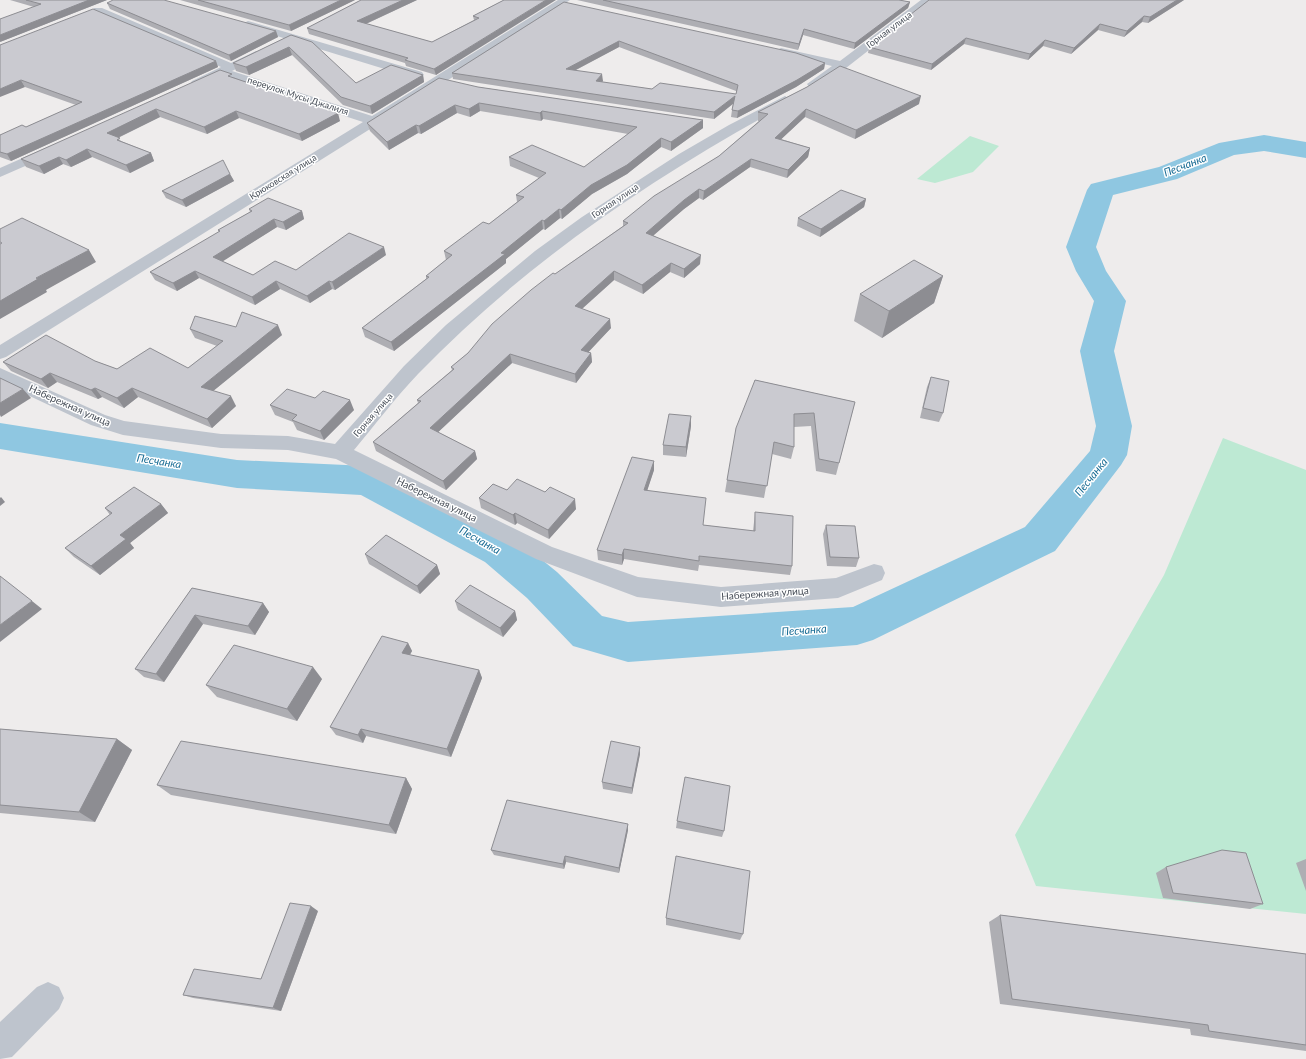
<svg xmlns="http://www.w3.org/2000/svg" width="1306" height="1059" font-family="Lato,sans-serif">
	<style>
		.green { fill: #bde9d3 }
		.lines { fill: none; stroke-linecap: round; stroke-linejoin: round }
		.river { fill: #8fc7e1; fill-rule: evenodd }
		.minor { fill: #bec4cd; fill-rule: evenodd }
		.wall { fill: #aeaeb3; fill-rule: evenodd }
		.shaded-wall { fill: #8d8d92 }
		.building { fill: #cacad0; stroke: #8d8d92; fill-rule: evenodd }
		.labels { text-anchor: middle; stroke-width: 3; stroke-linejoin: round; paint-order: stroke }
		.far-street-label { font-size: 9px; fill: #464d57; stroke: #fff }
		.street-label { font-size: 10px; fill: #464d57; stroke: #fff }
		.water-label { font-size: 11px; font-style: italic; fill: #1a6d95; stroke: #fff }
	</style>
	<rect width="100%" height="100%" fill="#eeecec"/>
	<g class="green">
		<polygon points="970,136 999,146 973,172 935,183 917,179"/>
		<polygon points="1223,438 1306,470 1306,914 1036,886 1015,835 1164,575"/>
	</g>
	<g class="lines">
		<polygon class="river" points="1264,135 1306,142 1306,158 1264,151 1234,155 1177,179 1113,195 1096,247 1106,271 1126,301 1114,351 1132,426 1127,455 1121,465 1055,551 873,640 857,645 628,662 573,646 527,598 485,562 361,495 237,488 0,449 0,423 237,460 367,466 381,471 515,538 557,572 602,616 628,622 853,607 1025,527 1090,451 1096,426 1080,351 1094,301 1076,271 1066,247 1087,190 1091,184 1159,167 1219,143"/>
		<g class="minor">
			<polygon points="558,0 570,0 442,84 6,357 0,359 0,345 363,122 222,76 200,87 192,87 190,84 192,81 221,67 94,12 93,10 94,8 102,8 231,63 256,51 264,51 266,53 264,55 232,71 372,116"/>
			<polygon points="921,0 933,0 846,68 817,87 809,87 807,84 832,66 777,53 775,51 781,48 840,61"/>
			<polygon points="248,21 422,72 424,75 418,79 414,78 244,26 242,24"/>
			<path d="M785 96 791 100 789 103C653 177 526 262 418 374 395 398 375 425 354 450L552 547 638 577 721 587 836 578 874 564 882 566 885 573 882 580 838 598 721 607 637 597 536 559 336 459 288 450 221 448 123 435 91 425 0 382V368L105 415 124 421 221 434 288 436 335 444 404 366 446 325 535 251 582 217 679 154 729 125Z"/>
			<polygon points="50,146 55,147 57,150 55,153 0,177 0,168"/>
			<polygon points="48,982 59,987 64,998 59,1009 12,1057 0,1059 0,1022 37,987"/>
		</g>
	</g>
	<g class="wall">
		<polygon points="10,0 107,0 0,42 34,7"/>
		<polygon points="180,0 355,0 291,31"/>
		<polygon points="361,0 417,0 366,24 432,42 474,20 473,16 504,0 436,75 406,66 405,63 309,34 307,28"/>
		<polygon points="577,0 899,0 910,2 908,8 854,49 803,35 798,50"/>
		<polygon points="1184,0 1148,23 1142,22 1124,37 1098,30 1071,54 1043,46 1028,60 964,44 931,70 868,53 869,47"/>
		<path d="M564 2 825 63 824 69 796 87 737 118 731 117 732 110 733 104 714 119 453 79 452 73ZM619 47 736 91V94L652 89 601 82 603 81 576 70Z"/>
		<polygon points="107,3 276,31 278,37 231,61 110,9"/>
		<polygon points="291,35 356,83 423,75 424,82 372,114 343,105 292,55 249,75 236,71 233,63"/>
		<polygon points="0,45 216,61 218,67 11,161 0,157 0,135 26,127 76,105 25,87"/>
		<polygon points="233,77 340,121 302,141 239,118 207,134 160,117 118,138 121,141 151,153 154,161 130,173 92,157 71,167 63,164 44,174 26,167 21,159"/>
		<polygon points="478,87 703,120 703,128 671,151 661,147 627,174 592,194 562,219 560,218 545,230 543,229 506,259 506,263 394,351 365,337 362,328 426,279 426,276 446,260 444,251 489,224 517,202 516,195 539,178 510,166 509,157 584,167 628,134 543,119 541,121 480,111 470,117 457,113 421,134 418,133 389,150 370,131 367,123"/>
		<polygon points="807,87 919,104 855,139 805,117 781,139 810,148 808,157 787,178 750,167 703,200 699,198 684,209 653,235 700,264 684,278 670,272 643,294 614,280 582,309 611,328 588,352 591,353 592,362 576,383 512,363 438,432 475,451 477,459 446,490 376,451 373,442 418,403 417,400 452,370 451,367 468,353 555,274 623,226 623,221 719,156 759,121 758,121 758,112"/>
		<polygon points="230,174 234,181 186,207 166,198 162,191"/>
		<polygon points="866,199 864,207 820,237 797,226 798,218"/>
		<polygon points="249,209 302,211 304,219 286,230 277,227 222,261 253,275 296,270 386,255 335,290 332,289 310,303 280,289 255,305 199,278 177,291 155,280 150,272 219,232 218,230 250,212"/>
		<polygon points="943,276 934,303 882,338 854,321 860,294"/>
		<polygon points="236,327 282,335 213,391 236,406 212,428 138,397 124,408 102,397 98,399 57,382 48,388 11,371 3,362 95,361 117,369 188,368 217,346 195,338 190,329"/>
		<polygon points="931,377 943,413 939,422 920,418 927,387"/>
		<polygon points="755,380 855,402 836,475 816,471 811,426 794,427 794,447 791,459 772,454 764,498 725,492 727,480"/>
		<polygon points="315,398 354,410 324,440 297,430 293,422 275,415 270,405"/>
		<polygon points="691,416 691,426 686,457 663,455 663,445"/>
		<polygon points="654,461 654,470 647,491 703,525 753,531 754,522 755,512 792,566 790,575 699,565 698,571 624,559 622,565 598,560 597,550"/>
		<polygon points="507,490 576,509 549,539 517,523 515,525 481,508 479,498"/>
		<polygon points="161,504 168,513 130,543 134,548 100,575 74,557 65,548 110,515 105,508"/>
		<polygon points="826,525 859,558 856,567 827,566 823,534"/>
		<polygon points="365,554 437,565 440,574 420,594 369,564"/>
		<polygon points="192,588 263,603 269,612 255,635 203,624 164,682 144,677 135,669"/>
		<polygon points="455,601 515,611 517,620 503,637 458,610"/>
		<polygon points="408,643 412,651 410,655 479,670 482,678 451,757 366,736 363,743 336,735 330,727"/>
		<polygon points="322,679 297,721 217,697 206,685"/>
		<polygon points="0,729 117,739 132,750 95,822 0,813"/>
		<polygon points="640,747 640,754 632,794 603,789 602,782"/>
		<polygon points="406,778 412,789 396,834 171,795 157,785"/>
		<polygon points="677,821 724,831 722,837 676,828"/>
		<polygon points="628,824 628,830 619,873 566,862 564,869 494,855 491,850"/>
		<polygon points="1306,859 1306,891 1296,863"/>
		<polygon points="1166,867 1263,904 1250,909 1163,898 1156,873"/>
		<polygon points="318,911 281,1011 193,998 183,995 261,979"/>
		<polygon points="1000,915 1306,954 1306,1051 1191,1035 1190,1029 1000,1004 989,922"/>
		<polygon points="666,918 743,934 740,940 666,925"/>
	</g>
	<g class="shaded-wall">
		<polygon points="89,0 107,0 0,42 0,35"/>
		<polygon points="341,0 355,0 291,31 289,25"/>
		<polygon points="403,0 417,0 359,27 357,21"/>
		<polygon points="546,0 556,0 436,75 434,69"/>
		<polygon points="1177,0 1184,0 1148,23 1150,17"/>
		<polygon points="910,2 908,8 854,49 855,43"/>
		<polygon points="1144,16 1142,22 1124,37 1127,31"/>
		<polygon points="1100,24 1098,30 1071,54 1074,48"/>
		<polygon points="804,29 803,35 798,50 799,44"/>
		<polygon points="276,31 278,37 231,61 229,55"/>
		<polygon points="966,38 964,44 931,70 932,64"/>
		<polygon points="1045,40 1043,46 1028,60 1030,54"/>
		<polygon points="619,41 619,47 566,75 566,69"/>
		<polygon points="289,47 292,55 249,75 246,67"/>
		<polygon points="216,61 218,67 11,161 7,154"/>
		<polygon points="825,63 824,69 796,87 737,118 738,111"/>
		<polygon points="602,74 603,81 597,88 596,81"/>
		<polygon points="423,75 424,82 372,114 370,106"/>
		<polygon points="21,80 25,87 0,97 0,89"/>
		<polygon points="735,96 735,102 714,119 714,112"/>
		<polygon points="921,96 919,104 855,139 856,130"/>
		<polygon points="479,103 480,111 470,117 469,109"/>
		<polygon points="455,105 457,113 421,134 419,126"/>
		<polygon points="156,109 160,117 111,141 107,133"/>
		<polygon points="806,109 805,117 774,146 775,138"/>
		<polygon points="236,111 239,118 207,134 204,127"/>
		<polygon points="542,111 543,119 541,121 540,113"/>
		<polygon points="338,113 340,121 302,141 299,134"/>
		<polygon points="703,120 703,128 671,151 671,142"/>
		<polygon points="416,125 418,133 389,150 387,142"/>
		<polygon points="661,138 661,147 627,174 592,194 562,219 561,210 591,185"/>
		<polygon points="810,148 808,157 787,178 788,170"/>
		<polygon points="87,149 92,157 71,167 66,160"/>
		<polygon points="151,153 154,161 130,173 126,165"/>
		<polygon points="59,157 63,164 44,174 39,166"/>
		<polygon points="751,159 750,167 703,200 704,191"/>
		<polygon points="230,174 234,181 186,207 182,200"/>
		<polygon points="699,189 699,198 684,209 646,242 646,233 684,200"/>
		<polygon points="866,199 864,207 820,237 821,229"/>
		<polygon points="559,209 560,218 545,230 544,221"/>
		<polygon points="302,211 304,219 286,230 283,222"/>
		<polygon points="274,219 277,227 217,265 213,257"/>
		<polygon points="542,220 543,229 506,259 506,263 394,351 391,342 501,253"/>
		<polygon points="384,247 386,255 335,290 332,282"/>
		<polygon points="89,250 96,262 46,290 47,292 0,319 0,301 36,278"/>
		<polygon points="701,255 700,264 684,278 684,269"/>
		<polygon points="671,263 670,272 643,294 642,285"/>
		<polygon points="195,271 199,278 177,291 173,283"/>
		<polygon points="614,271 614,280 575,315 575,306"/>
		<polygon points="943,276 934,303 882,338 889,311"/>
		<polygon points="276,281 280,289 255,305 252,297"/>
		<polygon points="329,281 332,289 310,303 307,296"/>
		<polygon points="610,319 611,328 582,359 581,350"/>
		<polygon points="278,325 282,335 207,396 201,387"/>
		<polygon points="591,353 592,362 576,383 575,374"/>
		<polygon points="510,354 512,363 433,437 430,428"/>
		<polygon points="50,373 57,382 48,388 41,379"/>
		<polygon points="95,388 102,397 98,399 91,390"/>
		<polygon points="132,388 138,397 124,408 117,398"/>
		<polygon points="23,389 31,398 1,417 0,415 0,403"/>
		<polygon points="231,396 236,406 212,428 207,419"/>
		<polygon points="350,400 354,410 324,440 320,431"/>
		<polygon points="691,416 691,426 686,457 686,447"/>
		<polygon points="475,451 477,459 446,490 443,481"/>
		<polygon points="654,461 654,470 644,500 644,490"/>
		<polygon points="1,497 5,502 0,506 0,498"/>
		<polygon points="575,499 576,509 549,539 548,530"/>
		<polygon points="161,504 168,513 130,543 134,548 100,575 91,566 120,535"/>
		<polygon points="515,513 517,523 515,525 513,515"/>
		<polygon points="624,549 624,559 622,565 622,555"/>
		<polygon points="437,565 440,574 420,594 417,586"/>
		<polygon points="32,601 42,609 0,642 0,625"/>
		<polygon points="263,603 269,612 255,635 248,626"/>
		<polygon points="515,611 517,620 503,637 500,628"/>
		<polygon points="195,615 203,624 164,682 156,674"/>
		<polygon points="408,643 412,651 406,661 402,653"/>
		<polygon points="313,667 322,679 297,721 287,709"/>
		<polygon points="479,670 482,678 451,757 447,749"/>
		<polygon points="361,729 366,736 363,743 358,735"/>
		<polygon points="117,739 132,750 95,822 79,812"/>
		<polygon points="640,747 640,754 632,794 632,788"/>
		<polygon points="406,778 412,789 396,834 389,825"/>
		<polygon points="628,824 628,830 619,873 619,868"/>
		<polygon points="565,856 566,862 564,869 563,864"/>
		<polygon points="311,906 318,911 281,1011 273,1008"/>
	</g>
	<g class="building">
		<polygon points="26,0 89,0 0,35 0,19 41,4"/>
		<polygon points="113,0 164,0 276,31 229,55 107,3"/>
		<polygon points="198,0 341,0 289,25"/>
		<polygon points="361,0 403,0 357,21 432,42 479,18 473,16 504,0 546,0 434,69 405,60 408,58 307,28"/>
		<polygon points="603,0 899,0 910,2 855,43 804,29 799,44"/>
		<polygon points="929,0 1177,0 1150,17 1144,16 1127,31 1100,24 1074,48 1045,40 1030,54 966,38 932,64 869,47"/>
		<path d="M564 2 796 53 825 63 797 80 738 111 732 110 735 96 714 112 452 73ZM619 41 738 85 736 94 660 83 652 89 596 81 602 74 566 69Z"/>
		<polygon points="93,9 216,61 7,154 0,152 0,135 22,125 26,127 82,102 21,80 0,89 0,45"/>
		<polygon points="291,35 312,42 356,83 391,65 423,75 370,106 341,97 289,47 246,67 233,63"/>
		<polygon points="840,66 921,96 856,130 806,109 775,138 810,148 788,170 751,159 704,191 699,189 684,200 646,233 701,255 684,269 671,263 642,285 614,271 575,306 610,319 581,350 591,353 575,374 510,354 430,428 475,451 443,481 373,442 421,401 417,400 454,369 451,367 468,353 492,324 531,290 553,273 555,274 628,223 623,221 654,196 719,156 768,114 758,112 807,87"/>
		<polygon points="220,70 232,74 228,76 338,113 299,134 236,111 204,127 156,109 107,133 120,138 117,140 151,153 126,165 87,149 66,160 59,157 39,166 21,159"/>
		<polygon points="439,78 478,87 703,120 671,142 661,138 627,165 591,185 561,210 559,209 544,221 542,220 501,253 505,254 391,342 362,328 429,277 426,276 452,255 444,251 483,222 489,224 524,197 516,195 546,173 509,157 532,145 584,167 637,127 542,111 540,113 479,103 469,109 455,105 419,126 416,125 387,142 367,123"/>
		<polygon points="223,160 230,174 182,200 162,191"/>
		<polygon points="841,190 866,199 821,229 798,218"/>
		<polygon points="268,198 302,211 283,222 274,219 213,257 253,275 275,261 296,270 349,233 384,247 332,282 329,281 307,296 276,281 252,297 195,271 173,283 150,272 220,231 218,230 252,211 249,209"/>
		<polygon points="22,218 89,250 36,278 38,279 0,301 0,244 2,243 0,242 0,229"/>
		<polygon points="914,260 943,276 889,311 860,294"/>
		<polygon points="242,312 278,325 201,387 231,396 207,419 132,388 117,398 95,388 91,390 50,373 41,379 3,362 46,335 95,361 117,369 150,348 188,368 223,341 190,329 195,316 236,327"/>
		<polygon points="931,377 949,381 943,413 923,408"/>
		<polygon points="0,378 23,389 0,403"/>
		<polygon points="755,380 855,402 839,463 819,459 814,413 794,414 794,447 774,442 767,486 727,480 736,428"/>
		<polygon points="287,389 315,398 323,391 350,400 320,431 292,420 297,415 270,405"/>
		<polygon points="669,414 691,416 686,447 663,445"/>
		<polygon points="632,457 654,461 644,490 706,498 703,525 755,531 755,512 793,516 792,566 699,556 699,561 624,549 622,555 597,550"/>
		<polygon points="517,479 545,492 550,487 575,499 548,530 515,513 513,515 479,498 493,484 507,490"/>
		<polygon points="134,487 161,504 120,535 126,539 91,566 65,548 112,513 105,508"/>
		<polygon points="826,525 855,526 859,558 830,557"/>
		<polygon points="386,535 437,565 417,586 365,554"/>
		<polygon points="0,576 32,601 0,625"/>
		<polygon points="470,585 515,611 500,628 455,601"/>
		<polygon points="192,588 263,603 248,626 195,615 156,674 135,669"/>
		<polygon points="382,636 408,643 402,653 479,670 447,749 361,729 358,735 330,727"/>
		<polygon points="234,645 313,667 287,709 206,685"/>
		<polygon points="0,729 117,739 79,812 0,805"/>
		<polygon points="181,741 406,778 389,825 157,785"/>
		<polygon points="611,741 640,747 632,788 602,782"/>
		<polygon points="685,777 730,786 724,831 677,821"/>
		<polygon points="507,800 628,824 619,868 565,856 563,864 491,850"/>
		<polygon points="1222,850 1246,853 1263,904 1173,893 1166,867"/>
		<polygon points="676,856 750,871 743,934 666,918"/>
		<polygon points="290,903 311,906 273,1008 183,995 194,969 261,979"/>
		<polygon points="1000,915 1306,954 1306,1045 1209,1031 1208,1025 1012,999"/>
	</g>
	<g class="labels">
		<g class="far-street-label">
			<text transform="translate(889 30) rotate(-37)" y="3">Горная улица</text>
			<text transform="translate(298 96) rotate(18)" y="3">переулок Мусы Джалиля</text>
			<text transform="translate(283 177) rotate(-32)" y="3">Крюковская улица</text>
			<text transform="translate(615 201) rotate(-34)" y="3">Горная улица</text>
			<text transform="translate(373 415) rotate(-49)" y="3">Горная улица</text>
		</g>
		<g class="street-label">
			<text transform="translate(70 405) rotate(24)" y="4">Набережная улица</text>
			<text transform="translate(437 499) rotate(26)" y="4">Набережная улица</text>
			<text transform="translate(765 593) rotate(-4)" y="4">Набережная улица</text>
		</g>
		<g class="water-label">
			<text transform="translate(1185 165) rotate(-21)" y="4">Песчанка</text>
			<text transform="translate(159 461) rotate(9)" y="4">Песчанка</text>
			<text transform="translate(1091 477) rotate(-51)" y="4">Песчанка</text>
			<text transform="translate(480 540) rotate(29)" y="4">Песчанка</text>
			<text transform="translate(804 630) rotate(-4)" y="4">Песчанка</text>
		</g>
	</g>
</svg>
